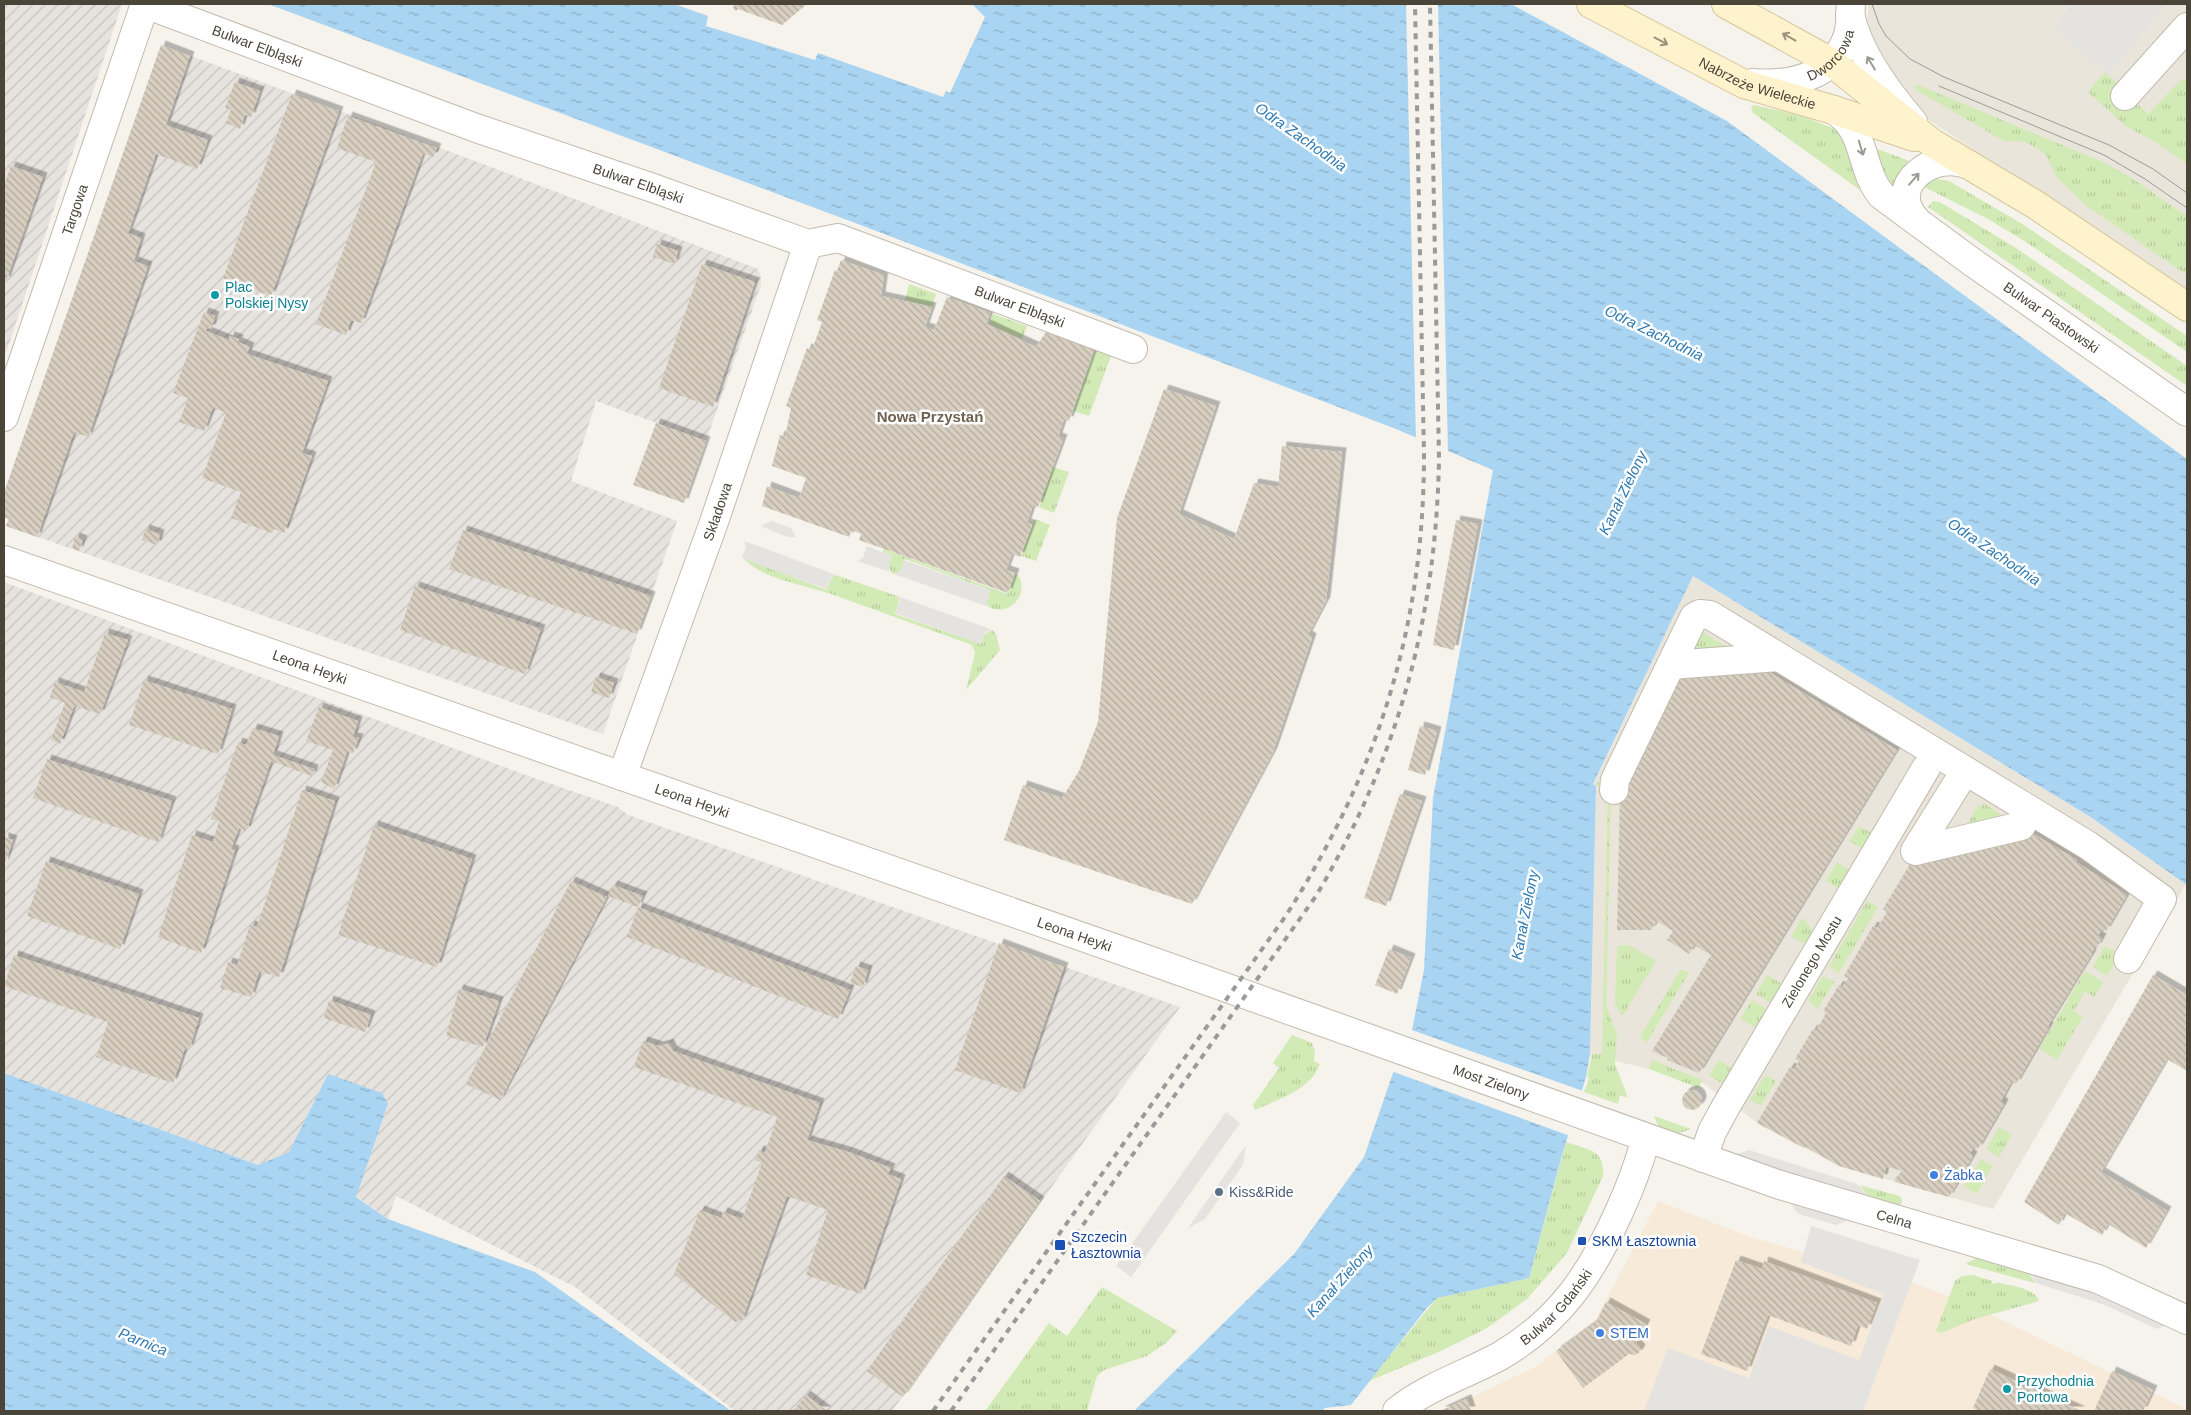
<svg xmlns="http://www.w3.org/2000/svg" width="2191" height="1415" font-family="Helvetica,sans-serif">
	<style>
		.residential { fill: #eae5da }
		.commercial { fill: #f7ead8 }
		.industrial { fill: url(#industrial-furrows) }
		.grass { fill: url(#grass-tufts) }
		.parking { fill: #e5e3e0 }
		.water { fill: url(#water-ripples) }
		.pier { fill: #f6f3ec }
		.building { fill: url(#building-back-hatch); filter: url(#shadow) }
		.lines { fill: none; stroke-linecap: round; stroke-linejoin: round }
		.street-casing { stroke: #c2bbae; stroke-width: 30 }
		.secondary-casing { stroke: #d6c79b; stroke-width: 30 }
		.street { stroke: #fff; stroke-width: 28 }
		.secondary { stroke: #fff3cd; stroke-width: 28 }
		.tram { stroke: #9a9a9a; stroke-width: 1 }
		.rail { stroke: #9a9a9a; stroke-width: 4; stroke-dasharray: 6 6; stroke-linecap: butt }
		.oneway { stroke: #9c937c }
		.oneway2 { stroke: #9c9892 }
		.culture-dot { fill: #0f9aa8; stroke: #fff; stroke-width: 2 }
		.shop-dot { fill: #3f7fe0; stroke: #fff; stroke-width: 2 }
		.service-dot { fill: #5c6f8a; stroke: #fff; stroke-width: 2 }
		.transit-dot { fill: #1a4fb4; stroke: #fff; stroke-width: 2 }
		.labels { text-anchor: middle; stroke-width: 5; stroke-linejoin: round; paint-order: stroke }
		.street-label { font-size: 14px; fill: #4b4439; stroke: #fff }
		.culture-label { font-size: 14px; fill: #0d838f; stroke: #fff; text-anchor: start }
		.shop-label { font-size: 14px; fill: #366cbe; stroke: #fff; text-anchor: start }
		.service-label { font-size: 14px; fill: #4e5e75; stroke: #fff; text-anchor: start }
		.transit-label { font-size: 14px; fill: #164399; stroke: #fff; text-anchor: start }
		.water-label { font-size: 15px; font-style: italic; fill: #2e7ab2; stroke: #fff }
		.neighbourhood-label { font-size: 15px; font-weight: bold; fill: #6e6250; stroke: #fff }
	</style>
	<defs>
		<pattern id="industrial-furrows" width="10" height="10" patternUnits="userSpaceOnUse" patternTransform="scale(1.25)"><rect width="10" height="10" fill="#e6e2dd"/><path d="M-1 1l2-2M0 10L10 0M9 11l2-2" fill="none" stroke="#c7c3be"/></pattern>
		<pattern id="grass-tufts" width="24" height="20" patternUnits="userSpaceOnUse" patternTransform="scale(1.25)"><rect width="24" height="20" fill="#d2eab5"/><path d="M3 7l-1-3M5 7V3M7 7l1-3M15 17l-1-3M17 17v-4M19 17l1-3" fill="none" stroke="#b6ca9c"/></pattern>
		<pattern id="water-ripples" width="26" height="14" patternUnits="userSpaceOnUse" patternTransform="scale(1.25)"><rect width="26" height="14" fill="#a9d4f2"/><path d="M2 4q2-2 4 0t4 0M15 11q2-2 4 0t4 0" fill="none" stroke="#8caec5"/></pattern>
		<pattern id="building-back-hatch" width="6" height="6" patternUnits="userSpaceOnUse" patternTransform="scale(1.25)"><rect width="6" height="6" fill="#d8cfc1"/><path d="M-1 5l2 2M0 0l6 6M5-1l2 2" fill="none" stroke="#b1aa9e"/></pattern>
		<filter id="shadow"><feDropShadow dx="4.5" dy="-4.5" stdDeviation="0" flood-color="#0004"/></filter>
	</defs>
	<rect width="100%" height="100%" fill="#f6f3ec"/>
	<g class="residential">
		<polygon points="1869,4 2187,4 2187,296 1859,72"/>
		<polygon points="1693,576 2089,816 2186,884 1993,1209 1839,1166 1759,1124 1700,1081 1590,1055 1596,787 1593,785"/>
	</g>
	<polygon class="commercial" points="1658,1201 1747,1236 1912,1282 1966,1303 2187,1409 2187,1411 1442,1411 1535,1367 1595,1321"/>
	<g class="industrial">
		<polygon points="4,4 122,4 4,359"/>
		<polygon points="161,45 475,161 758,269 761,278 761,285 706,441 596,401 571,481 677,521 603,734 6,526 9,519 4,517 4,493"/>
		<polygon points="4,582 534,778 618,807 628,815 1180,1007 892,1411 735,1411 575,1287 396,1196 388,1219 356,1196 388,1105 328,1074 289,1152 258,1165 4,1073"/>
	</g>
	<g class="grass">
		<polygon points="2105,72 2148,114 2183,78 2187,82 2187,164 2154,141 2127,127 2088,92"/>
		<polygon points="1918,85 2103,162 2130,177 2187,216 2187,275 2085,205 2057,178 2045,153 2026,142 2004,141 1916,90 1915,86"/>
		<polygon points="1754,105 1799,115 1841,131 1867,195 1753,113 1751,107"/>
		<polygon points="1875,148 1912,162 1894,188 1884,185"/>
		<polygon points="1937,179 1949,181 2024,225 2187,336 2187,352 2029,244 1988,219 1922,186"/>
		<polygon points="1933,201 1940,202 2016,248 2187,366 2187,386 1928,207"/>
		<polygon points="909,284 936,294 932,307 905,300"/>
		<polygon points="993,314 1027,326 1022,339 989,324"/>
		<polygon points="1095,350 1111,356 1089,416 1073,411"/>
		<polygon points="1053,467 1069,472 1054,513 1039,507"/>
		<polygon points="1035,519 1050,525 1036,561 1021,556"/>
		<path d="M883 549 1008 594 1015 574H1017C1031 591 1011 618 989 607L987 602 990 590 905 559 900 572 893 574 888 567 892 556 883 552Z"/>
		<path d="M743 558 827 590 831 578 836 575 897 596 899 601 895 614 981 644 984 635 992 630 996 634 1000 650 966 690 975 653 972 645C925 628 878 611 831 594 802 584 764 580 743 558Z"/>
		<polygon points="1699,630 1730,649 1691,655"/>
		<polygon points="1597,782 1611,788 1606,1006 1617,1034 1615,1064 1628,1098 1620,1095 1618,1104 1584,1092 1589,1078 1587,1077 1592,1054 1602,1054 1608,790 1596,785"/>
		<polygon points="1985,804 2003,816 1967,825 1977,807"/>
		<polygon points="1859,826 1876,835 1867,851 1849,841"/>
		<polygon points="1837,862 1854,873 1843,891 1826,881"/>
		<polygon points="1867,901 1878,907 1839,973 1829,966"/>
		<path d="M1802 918C1813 927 1814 934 1810 947L1791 936Z"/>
		<polygon points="1629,945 1656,961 1624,1014 1621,1015 1615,1005 1617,946"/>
		<polygon points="2105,946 2120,954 2107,976 2093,967"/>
		<polygon points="1681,969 1689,973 1647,1042 1640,1038 1644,1030"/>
		<polygon points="2085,971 2103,982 2094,997 2085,991 2074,1011 2083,1017 2057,1059 2039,1049"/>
		<polygon points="1767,975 1787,987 1775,1006 1756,994"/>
		<polygon points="1823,976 1834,982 1818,1009 1811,1004 1809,999"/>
		<polygon points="1752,1000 1771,1012 1760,1030 1740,1019"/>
		<path d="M1292 1035 1312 1043 1315 1052 1314 1061 1320 1064C1311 1090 1278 1099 1255 1110L1253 1105 1279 1068 1273 1063Z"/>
		<polygon points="1652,1060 1702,1080 1699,1088 1649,1069"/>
		<polygon points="1719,1060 1737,1071 1728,1086 1709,1076"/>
		<polygon points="1765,1075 1776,1081 1761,1106 1750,1100"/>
		<polygon points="1654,1116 1691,1129 1677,1134 1659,1128"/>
		<polygon points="1999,1127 2012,1135 1999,1157 1986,1149"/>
		<path d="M1566 1142C1588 1150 1605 1149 1603 1176L1567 1253 1527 1299 1487 1328 1441 1351 1369 1381 1437 1298 1529 1278Z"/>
		<polygon points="1981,1159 1993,1166 1977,1194 1964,1186"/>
		<polygon points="1859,1185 1900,1196 1902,1200 1900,1207 1870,1198"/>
		<polygon points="1978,1257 2029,1272 2035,1283 1965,1264"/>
		<path d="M1973 1275 1992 1281V1283L1996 1284 1997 1282C2010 1286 2034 1287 2039 1301L1975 1319 1941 1333 1936 1331 1955 1281 1962 1276Z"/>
		<polygon points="1102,1287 1177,1331 1166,1343 1147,1356 1104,1370 1097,1376 1087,1411 985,1411 1049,1323 1067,1336"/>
	</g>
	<g class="parking">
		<polygon points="2072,4 2167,4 2108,75 2055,29"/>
		<polygon points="771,521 791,528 796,537 787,537 761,526"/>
		<polygon points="744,541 761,547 836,575 831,577 827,589 754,563 742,558 746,547"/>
		<polygon points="867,546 892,556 888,567 890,572 857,561 863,558"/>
		<polygon points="904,560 990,590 987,602 989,607 894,574 900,572"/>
		<polygon points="897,596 982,626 992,630 986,632 980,644 895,613 900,601"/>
		<polygon points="1226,1112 1240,1123 1131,1277 1116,1266"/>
		<polygon points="1246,1145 1243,1165 1205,1219 1188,1228"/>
		<polygon points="1749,1150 1857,1184 1870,1198 1774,1169 1734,1155"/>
		<polygon points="1789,1201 1851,1219 1836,1225 1798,1214"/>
		<polygon points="1811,1226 1920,1260 1863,1411 1644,1411 1668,1348 1749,1378 1769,1326 1859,1360 1884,1294 1801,1262"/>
		<polygon points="2030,1272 2107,1297 2167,1325 2157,1329 2105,1305 2036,1283"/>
	</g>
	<g class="water">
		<polygon points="268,4 674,4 708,16 706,26 815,60 818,53 943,97 946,91 950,93 985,17 972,4 1511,4 1727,121 2187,459 2187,885 2089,816 1693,576 1593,784 1596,786 1590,1055 1586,1077 1562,1155 1529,1278 1437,1298 1426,1309 1351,1405 1325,1408 1322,1411 1134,1411 1294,1254 1364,1157 1393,1073 1412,1030 1424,970 1433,798 1493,470 1396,429 850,221"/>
		<polygon points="4,1073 258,1165 289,1152 328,1074 382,1093 388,1104 356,1197 388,1219 535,1272 731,1411 4,1411"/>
	</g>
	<g class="pier">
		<polygon points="1406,4 1438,4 1448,453 1416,441"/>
		<polygon points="1409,1029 1583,1091 1570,1136 1391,1071"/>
	</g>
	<g class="building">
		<polygon points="735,4 807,4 782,25 738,9 736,11 733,8"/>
		<polygon points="161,45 190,56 166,125 208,140 197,169 156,154 128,233 141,238 134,261 148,266 88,437 74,432 37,537 6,526 9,519 4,517 4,493"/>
		<polygon points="235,82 260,91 251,117 245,115 240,129 226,123 231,109 225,108"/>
		<polygon points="292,94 339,111 271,296 223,278"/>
		<polygon points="348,116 437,148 433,157 423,153 361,323 351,320 346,335 316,324 376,162 337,148"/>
		<polygon points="11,166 43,177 6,281 4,280 4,185"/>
		<polygon points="657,244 678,251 674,264 653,257"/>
		<polygon points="841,260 884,275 881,296 932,307 925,327 934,330 947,297 990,313 986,324 1036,347 1046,332 1094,350 1069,421 1064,419 1058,437 1063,439 1038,507 1033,505 1027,523 1032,525 1020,557 1012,554 1006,570 1015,573 1008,593 859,540 861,534 852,530 849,537 762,506 767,486 799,498 806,478 772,466 780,435 785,437 791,408 786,406 807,348 812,350 822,322 817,320 835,270 837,271"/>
		<polygon points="702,264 755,282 713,407 659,388"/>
		<polygon points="204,312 215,316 211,329 207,328 206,331 229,340 230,336 239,339 238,342 250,347 247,354 328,381 302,453 312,456 284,533 274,529 272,533 231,518 241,492 202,478 226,413 213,407 204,431 179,422 188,398 173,393"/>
		<polygon points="1164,389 1216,406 1179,514 1234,539 1254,483 1278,487 1282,446 1342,452 1326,601 1308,635 1312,638 1273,752 1192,904 1004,840 1023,785 1062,798 1079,771 1098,722 1117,518"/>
		<polygon points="656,423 706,441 684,503 633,485"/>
		<polygon points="1456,520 1478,524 1454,650 1433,645"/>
		<polygon points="145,529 160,534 157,545 142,540"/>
		<polygon points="463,530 651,596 637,634 449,569"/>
		<polygon points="75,537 83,540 79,551 72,548"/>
		<polygon points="415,586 541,629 525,674 400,630"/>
		<polygon points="105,633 128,640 100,714 74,706 60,744 51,740 65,703 50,697 55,682 84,692"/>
		<polygon points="1766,670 1897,750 1699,1073 1667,1060 1668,1058 1652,1051 1711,955 1694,945 1689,954 1667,940 1673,931 1657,921 1651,930 1617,930 1620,793 1676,675"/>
		<polygon points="596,677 614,683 609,698 591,692"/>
		<polygon points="144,680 232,709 218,754 129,725"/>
		<polygon points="319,707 358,721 353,737 359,738 353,753 347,752 334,789 321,782 333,750 306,741"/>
		<polygon points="1420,726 1437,731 1425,775 1408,770"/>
		<polygon points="253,728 279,736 273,755 314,769 312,776 271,761 246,831 239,828 231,849 235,850 201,953 158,937 192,835 213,842 219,821 211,819 238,742 246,745"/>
		<polygon points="47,759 172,801 158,842 33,798"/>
		<polygon points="302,790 335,801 279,977 237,965 250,925 257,927"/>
		<polygon points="1400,794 1422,801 1386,906 1364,898"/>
		<polygon points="374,825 472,859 437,967 338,935"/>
		<polygon points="2034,834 2077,860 2075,861 2127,895 2106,931 2102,929 2098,936 2102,938 2097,947 2095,947 2091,954 2092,954 2048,1026 2049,1027 2016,1084 2012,1081 2008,1088 2001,1101 2004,1104 1978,1149 1974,1147 1970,1154 1973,1156 1949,1197 1895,1182 1896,1180 1894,1180 1902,1171 1892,1168 1886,1167 1883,1179 1839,1166 1806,1147 1804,1148 1757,1123 1790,1067 1794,1069 1797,1064 1799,1061 1795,1059 1813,1029 1816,1031 1826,1013 1823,1011 1839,985 1842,987 1848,978 1844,976 1873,926 1877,928 1887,912 1883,909 1910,864 1935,857 1936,862 1963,855 1963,851"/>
		<polygon points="4,837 13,840 4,865"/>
		<polygon points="46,861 139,894 120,949 27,916"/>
		<polygon points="571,881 607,897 500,1100 466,1084"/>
		<polygon points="613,885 643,896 638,907 850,990 838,1019 627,937 638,907 608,896"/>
		<polygon points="999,943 1064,967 1020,1093 955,1070"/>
		<polygon points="1389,949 1411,958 1397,994 1375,985"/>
		<polygon points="14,955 199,1018 189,1049 185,1048 173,1083 96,1057 108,1022 4,986"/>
		<polygon points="228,962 259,972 251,997 220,988"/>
		<polygon points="856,966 868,970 863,987 850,983"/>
		<polygon points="2153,975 2187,995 2187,1071 2167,1059 2101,1172 2167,1211 2146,1248 2108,1224 2102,1235 2065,1213 2059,1225 2024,1202"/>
		<polygon points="459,989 499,1001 483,1047 446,1036"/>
		<polygon points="329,1000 371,1015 365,1032 324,1018"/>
		<polygon points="643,1041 659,1046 669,1043 673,1051 820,1103 807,1140 849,1152 891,1168 888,1174 901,1179 861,1294 806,1275 828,1210 787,1196 742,1320 735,1322 674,1274 700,1210 721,1218 723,1212 742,1219 762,1163 755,1160 759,1150 765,1153 777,1117 634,1067"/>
		<circle cx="1692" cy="1100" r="10"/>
		<polygon points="1004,1176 1040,1201 903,1397 867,1371"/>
		<polygon points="1736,1260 1762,1269 1764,1261 1877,1303 1867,1329 1858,1325 1851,1346 1768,1315 1747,1371 1701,1354"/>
		<polygon points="1606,1302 1646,1324 1636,1343 1641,1349 1639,1353 1635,1355 1629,1354 1583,1388 1556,1351 1596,1322"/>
		<polygon points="1990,1369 2081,1411 1979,1411 1973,1408"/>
		<polygon points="2112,1371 2153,1390 2143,1411 2094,1411"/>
		<polygon points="806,1395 827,1411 793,1411"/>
		<polygon points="1467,1399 1471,1411 1440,1411 1466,1399"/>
	</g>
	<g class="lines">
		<defs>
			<g id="street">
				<path id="s1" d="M145 4 476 128 653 188 808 244 838 238 1133 349"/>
				<path d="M1850 14C1858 52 1888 93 1913 122"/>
				<path id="s2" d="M1752 83C1790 86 1835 77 1848 35 1851 25 1850 14 1851 4"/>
				<polyline points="2125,96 2187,27"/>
				<path id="s3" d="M1834 110C1867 130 1859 167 1881 195L1972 262 2187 412"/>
				<path d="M1917 221C1883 186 1934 149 1969 165"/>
				<path id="s4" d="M4 417 145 4"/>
				<path id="s5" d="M4 560 1157 963 1780 1185 2098 1279 2187 1320"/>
				<polyline points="1671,665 1779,657"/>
				<polyline points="1965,771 1915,851 2021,826 2030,811"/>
				<path id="s6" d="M622 776 714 522 808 244"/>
				<polyline points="1614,790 1615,780 1694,617 1700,614 1710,615 2089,846 2162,899 2128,959"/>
				<path id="s7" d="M1703 1158 1712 1132 1725 1108 1926 768"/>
				<path id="s8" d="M1397 1411C1428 1386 1465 1375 1500 1356 1560 1321 1591 1274 1619 1212 1630 1188 1639 1164 1646 1138"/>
			</g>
			<g id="secondary">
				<path id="s9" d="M1591 4 1744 84 1834 110 1914 137"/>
				<polyline points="1726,4 1831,62 1932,143 2036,205 2187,307"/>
			</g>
		</defs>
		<use href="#street" class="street-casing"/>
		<use href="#secondary" class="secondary-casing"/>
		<use href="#street" class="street"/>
		<use href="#secondary" class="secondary"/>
		<g class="tram">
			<polyline points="1872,4 1879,24 1886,36 1910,59 1944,77 2109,145 2153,169 2187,193"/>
			<polyline points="1939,86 2104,155 2145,179 2187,208"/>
		</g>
		<g class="rail">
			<path d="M933 1411 1285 917C1378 772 1424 627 1424 455L1415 4"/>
			<path d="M951 1411 1316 896C1398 757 1436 620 1439 459L1430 4"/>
		</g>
	</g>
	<defs><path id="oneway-shaft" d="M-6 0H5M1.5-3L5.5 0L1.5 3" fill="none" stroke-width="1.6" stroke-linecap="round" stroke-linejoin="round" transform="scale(1.25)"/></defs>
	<g class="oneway">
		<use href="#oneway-shaft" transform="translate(1789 37) rotate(-151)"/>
		<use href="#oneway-shaft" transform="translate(1661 41) rotate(28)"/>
	</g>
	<g class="oneway2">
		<use href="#oneway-shaft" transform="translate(1871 63) rotate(-121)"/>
		<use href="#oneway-shaft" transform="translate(1861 148) rotate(73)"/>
		<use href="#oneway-shaft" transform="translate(1914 179) rotate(-49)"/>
	</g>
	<g class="culture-dot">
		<circle cx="215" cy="295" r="5"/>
		<circle cx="2007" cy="1389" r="5"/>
	</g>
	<g class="shop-dot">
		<circle cx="1934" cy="1175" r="5"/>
		<circle cx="1600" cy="1333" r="5"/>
	</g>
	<circle class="service-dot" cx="1219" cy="1192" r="5"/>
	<g class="transit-dot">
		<rect x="1577" y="1236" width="10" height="10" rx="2.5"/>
		<rect x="1054" y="1239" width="12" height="12" rx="2.5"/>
	</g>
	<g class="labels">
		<g class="street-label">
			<text dy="5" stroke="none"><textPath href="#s1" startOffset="120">Bulwar Elbląski</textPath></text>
			<text dy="5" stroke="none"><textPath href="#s2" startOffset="89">Dworcowa</textPath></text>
			<text dy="5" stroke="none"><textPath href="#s9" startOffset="185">Nabrzeże Wieleckie</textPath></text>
			<text dy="5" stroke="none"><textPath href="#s1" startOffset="525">Bulwar Elbląski</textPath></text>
			<text dy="5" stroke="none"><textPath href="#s4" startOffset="219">Targowa</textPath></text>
			<text dy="5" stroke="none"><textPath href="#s1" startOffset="930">Bulwar Elbląski</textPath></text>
			<text dy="5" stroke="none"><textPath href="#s3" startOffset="309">Bulwar Piastowski</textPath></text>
			<text dy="5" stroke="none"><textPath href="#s6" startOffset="281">Składowa</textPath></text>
			<text dy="5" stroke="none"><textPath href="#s5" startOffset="324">Leona Heyki</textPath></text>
			<text dy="5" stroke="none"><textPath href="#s5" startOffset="729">Leona Heyki</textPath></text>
			<text dy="5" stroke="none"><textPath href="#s5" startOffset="1134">Leona Heyki</textPath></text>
			<text dy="5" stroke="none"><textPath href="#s7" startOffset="225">Zielonego Mostu</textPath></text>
			<text dy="5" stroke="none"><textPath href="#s5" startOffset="1576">Most Zielony</textPath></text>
			<text dy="5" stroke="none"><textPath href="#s5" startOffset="2002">Celna</textPath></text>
			<text dy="5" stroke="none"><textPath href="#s8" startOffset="192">Bulwar Gdański</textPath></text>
		</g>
		<g class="culture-label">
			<text x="225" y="292">Plac<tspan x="225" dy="16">Polskiej Nysy</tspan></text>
			<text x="2017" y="1386">Przychodnia<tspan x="2017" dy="16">Portowa</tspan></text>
		</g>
		<g class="shop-label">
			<text x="1944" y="1180">Żabka</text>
			<text x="1610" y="1338">STEM</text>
		</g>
		<g class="service-label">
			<text x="1229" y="1197">Kiss&amp;Ride</text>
		</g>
		<g class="transit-label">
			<text x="1071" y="1242">Szczecin<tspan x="1071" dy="16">Łasztownia</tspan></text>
			<text x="1592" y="1246">SKM Łasztownia</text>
		</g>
		<g class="water-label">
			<text transform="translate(1301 137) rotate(35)" y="5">Odra Zachodnia</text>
			<text transform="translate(1654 333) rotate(26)" y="5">Odra Zachodnia</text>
			<text transform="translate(1623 493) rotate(-64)" y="5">Kanał Zielony</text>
			<text transform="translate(1994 552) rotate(34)" y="5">Odra Zachodnia</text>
			<text transform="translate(1525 915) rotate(-79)" y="5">Kanał Zielony</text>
			<text transform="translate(1340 1281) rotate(-48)" y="5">Kanał Zielony</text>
			<text transform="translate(143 1342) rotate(22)" y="5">Parnica</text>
		</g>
		<g class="neighbourhood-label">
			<text x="930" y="422">Nowa Przystań</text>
		</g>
	</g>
	<rect width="2191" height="1415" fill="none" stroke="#4b4439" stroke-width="10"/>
</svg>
